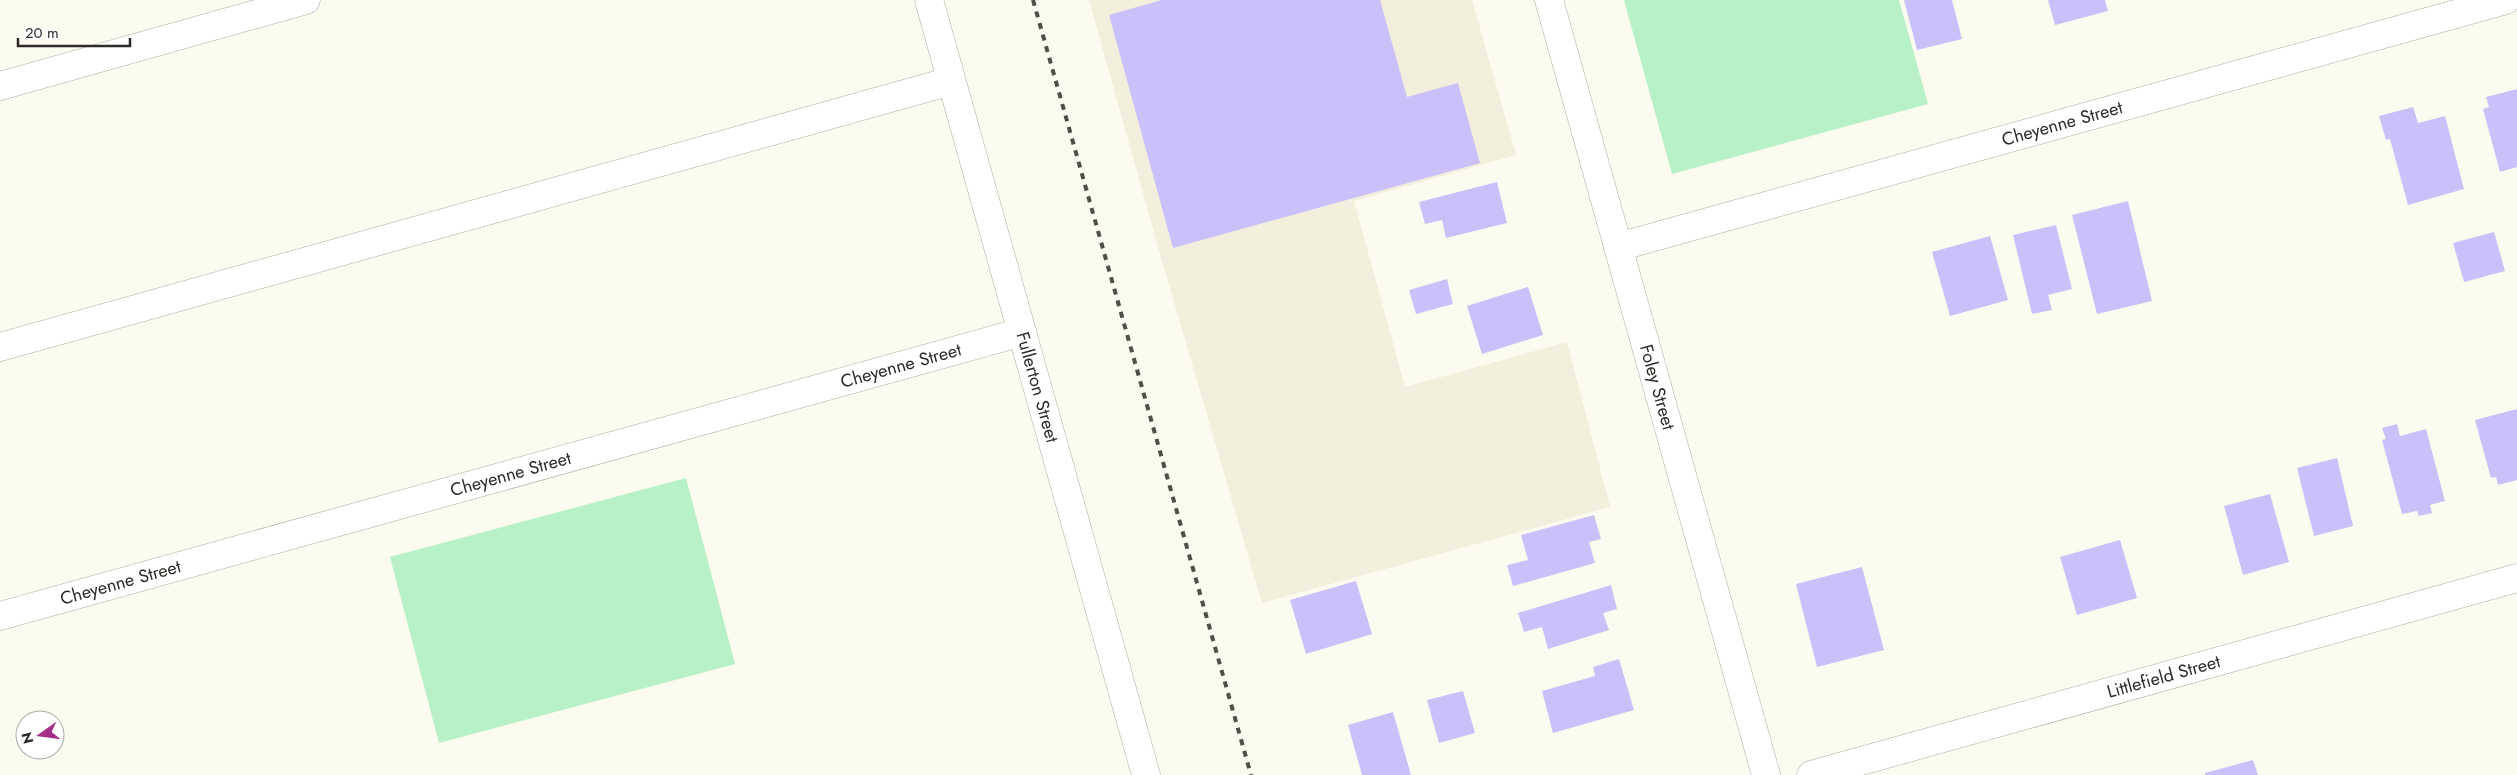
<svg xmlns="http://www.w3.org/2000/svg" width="2517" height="775" font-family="Jost,sans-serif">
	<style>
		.built { fill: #f2efdc }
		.green { fill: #b8f0c7 }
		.building { fill: #cbc1fa }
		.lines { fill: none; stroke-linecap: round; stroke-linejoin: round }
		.minor-casing { stroke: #acaba0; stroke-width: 29 }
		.minor { stroke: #fff; stroke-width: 28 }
		.rail { stroke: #4f4e49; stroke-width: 4; stroke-dasharray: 6 6; stroke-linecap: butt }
		.labels { text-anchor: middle; stroke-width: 5; stroke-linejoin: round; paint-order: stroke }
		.street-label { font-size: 18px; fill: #2c2b27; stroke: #fff }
	</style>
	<rect width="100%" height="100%" fill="#fcfbef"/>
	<polygon class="built" points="1089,0 1472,0 1516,155 1354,201 1405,387 1567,342 1610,507 1262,603 1160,254"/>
	<g class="green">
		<polygon points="1624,0 1899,0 1928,104 1672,174"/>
		<polygon points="686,478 735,664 439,743 390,557"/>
	</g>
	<g class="building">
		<polygon points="1162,0 1380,0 1407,97 1458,83 1480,163 1173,248 1109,15"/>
		<polygon points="1904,0 1952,0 1962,39 1917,50"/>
		<polygon points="2048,0 2105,0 2108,11 2055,25"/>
		<polygon points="2517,89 2517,167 2500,172 2483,109 2489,107 2486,97"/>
		<polygon points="2413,107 2418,123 2445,116 2464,189 2408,205 2390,139 2386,140 2379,116"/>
		<polygon points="1497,182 1507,223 1446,238 1442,220 1425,224 1419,202"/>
		<polygon points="2128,201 2152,301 2097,314 2072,215"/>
		<polygon points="2056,225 2072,289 2048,295 2052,310 2032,314 2013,235"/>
		<polygon points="2494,232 2505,271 2464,282 2453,243"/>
		<polygon points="1990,236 2008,300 1950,316 1932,252"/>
		<polygon points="1447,279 1453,304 1416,314 1409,290"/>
		<polygon points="1528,287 1543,335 1482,354 1467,306"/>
		<polygon points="2517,409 2517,480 2498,485 2496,477 2491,478 2475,420"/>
		<polygon points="2397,424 2400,436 2426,429 2445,501 2430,505 2432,513 2419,516 2417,511 2402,514 2382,440 2386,439 2382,428"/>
		<polygon points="2337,458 2353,526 2314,536 2297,468"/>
		<polygon points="2270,494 2289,562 2243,575 2224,506"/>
		<polygon points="1594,515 1601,539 1589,542 1595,563 1513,586 1507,565 1528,560 1521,535"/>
		<polygon points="2120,540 2137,598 2077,615 2060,557"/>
		<polygon points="1862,567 1884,650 1817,667 1796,584"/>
		<polygon points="1356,581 1372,634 1306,654 1290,600"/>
		<polygon points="1611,585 1617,609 1603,613 1609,630 1548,649 1542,627 1524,632 1518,613"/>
		<polygon points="1619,659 1634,710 1553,733 1542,691 1595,676 1593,667"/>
		<polygon points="1463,691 1475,733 1439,743 1427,700"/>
		<polygon points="1393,712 1411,775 1362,775 1348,725"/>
		<polygon points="2253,760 2258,775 2205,775 2205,773"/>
	</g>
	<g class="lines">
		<defs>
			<g id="minor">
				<path id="s1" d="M929 0 1146 775"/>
				<path id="s2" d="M1549 0 1766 775"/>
				<polyline points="0,86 306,0"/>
				<path id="s3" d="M1618 247 2506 0"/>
				<polyline points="0,347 951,81"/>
				<path id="s4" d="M0 616 1022 332"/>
				<path id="s5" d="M1811 775 2517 578"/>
			</g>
		</defs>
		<use href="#minor" class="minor-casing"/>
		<use href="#minor" class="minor"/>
		<polyline class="rail" points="1033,0 1251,775"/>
	</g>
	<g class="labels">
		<g class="street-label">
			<text dy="6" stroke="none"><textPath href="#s3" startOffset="461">Cheyenne Street</textPath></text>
			<text dy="6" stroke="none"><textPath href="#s4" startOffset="935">Cheyenne Street</textPath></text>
			<text dy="6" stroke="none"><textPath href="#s1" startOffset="402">Fullerton Street</textPath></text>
			<text dy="6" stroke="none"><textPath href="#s2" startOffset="402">Foley Street</textPath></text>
			<text dy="6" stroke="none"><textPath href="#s4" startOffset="530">Cheyenne Street</textPath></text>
			<text dy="6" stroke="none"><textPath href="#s4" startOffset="125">Cheyenne Street</textPath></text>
			<text dy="6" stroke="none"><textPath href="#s5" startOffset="366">Littlefield Street</textPath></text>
		</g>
	</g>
	<g transform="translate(40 735) rotate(256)"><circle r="24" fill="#ffffff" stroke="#abaaa9"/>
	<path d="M0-4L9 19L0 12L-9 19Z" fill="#a42e88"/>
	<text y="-8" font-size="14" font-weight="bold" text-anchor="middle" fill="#2c2b27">N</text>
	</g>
	<path d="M18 38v8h112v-8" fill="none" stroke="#2c2b27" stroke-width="2.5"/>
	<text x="25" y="38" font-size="15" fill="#2c2b27" stroke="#ffffff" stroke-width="4" paint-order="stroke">20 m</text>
</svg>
